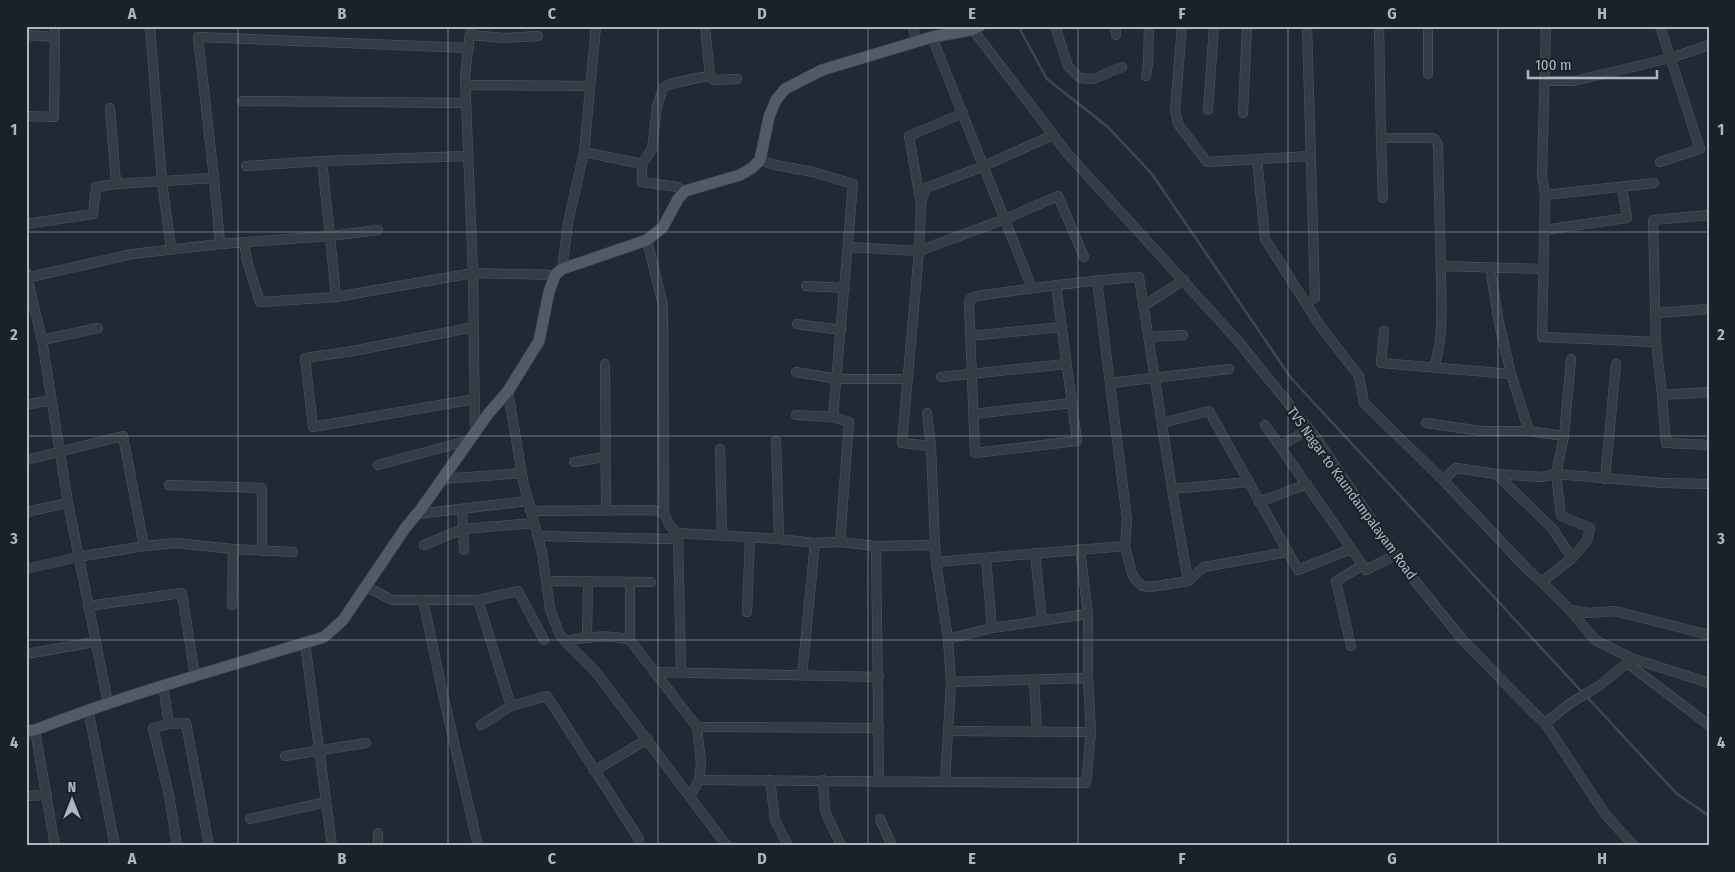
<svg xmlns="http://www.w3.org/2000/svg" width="1735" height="872" font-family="'Fira Sans Condensed',sans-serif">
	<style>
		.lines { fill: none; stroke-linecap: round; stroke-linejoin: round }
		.stream { stroke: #38485c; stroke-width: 2.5 }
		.minor-casing { stroke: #515963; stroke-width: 10 }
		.major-casing { stroke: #3d454e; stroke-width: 12 }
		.minor { stroke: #343c45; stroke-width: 9 }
		.major { stroke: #525b65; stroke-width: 11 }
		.grid { fill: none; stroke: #aeb6c2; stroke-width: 1; stroke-opacity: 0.55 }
		.labels { text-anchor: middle; stroke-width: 4.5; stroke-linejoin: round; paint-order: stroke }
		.street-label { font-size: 14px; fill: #aeb6c2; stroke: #1a2129 }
		.neatline { fill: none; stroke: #aeb6c2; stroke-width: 2 }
		.grid-label { font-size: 16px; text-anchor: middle; font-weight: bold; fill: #aeb6c2 }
	</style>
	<rect width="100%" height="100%" fill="#212a34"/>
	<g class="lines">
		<g class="stream">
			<polyline points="1018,26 1047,79 1108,127 1152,174 1291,378 1583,693"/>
			<polyline points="1587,697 1676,793 1709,816"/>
		</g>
		<defs>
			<g id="minor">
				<polyline points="150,26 162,182 171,249"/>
				<polyline points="471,26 465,75 473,273 555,275"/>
				<polyline points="705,26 710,77"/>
				<polyline points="912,26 917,41"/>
				<polyline points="970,26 1067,153 1238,341 1317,439 1403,566 1462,639 1533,712 1545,723 1605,814 1634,846"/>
				<polyline points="1055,26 1068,66 1080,78 1093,79 1122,67"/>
				<polyline points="1115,26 1116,35"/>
				<polyline points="1182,26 1175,110 1178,124 1207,162 1311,156"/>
				<path d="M1379 26 1381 138H1431L1435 139 1438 145C1439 189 1440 232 1441 275 1441 306 1444 338 1434 367"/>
				<polyline points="1428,26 1428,74"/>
				<polyline points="1546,26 1542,175 1545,195 1542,337 1656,342"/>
				<polyline points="26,35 55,37"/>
				<polyline points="470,35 504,38 538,36"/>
				<polyline points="932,37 1032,288"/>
				<polyline points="1146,76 1148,63 1149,26"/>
				<polyline points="1544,81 1574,81 1671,58 1709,45"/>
				<polyline points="466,85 590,86"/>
				<polyline points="242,101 465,103"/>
				<polyline points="110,108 116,184"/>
				<polyline points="1208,110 1214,26"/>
				<polyline points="1243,113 1247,26"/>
				<polyline points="26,116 54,117 55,26"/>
				<polyline points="1381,138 1383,198"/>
				<polyline points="584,152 642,164 642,182 677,187 685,191"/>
				<polyline points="1257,159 1265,239 1321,327 1359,376 1364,403 1443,480 1456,468 1496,474 1552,528 1572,558 1542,582 1570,610 1595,640 1631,658 1709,683"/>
				<polyline points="760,160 775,165 813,172 853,184 833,417"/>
				<polyline points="322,161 330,236 378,230"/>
				<polyline points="1660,162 1700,149 1660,26"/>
				<polyline points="642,164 652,149 657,107 663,88 670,84 702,77 710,77 714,80 737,79"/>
				<polyline points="246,166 322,161 468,156"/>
				<polyline points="214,178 198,37 469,48"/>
				<polyline points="1545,195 1654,183"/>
				<polyline points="920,199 909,136 963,113"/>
				<polyline points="26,224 93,214 96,187 116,184 214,178 220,244 330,236 336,297 473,273 475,432"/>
				<polyline points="1544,230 1627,218 1622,187"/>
				<polyline points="647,240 663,305 664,513"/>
				<polyline points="244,242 247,261 260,302 336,297"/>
				<polyline points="848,247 919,251 921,202 926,188 984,166 1053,135"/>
				<polyline points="1441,266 1544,269"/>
				<polyline points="1490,268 1499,323 1511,374 1529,431 1564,436 1556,474 1561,516 1590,528 1587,541 1572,558"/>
				<polyline points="562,269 568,223 584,152 596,26"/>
				<polyline points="26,272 42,340 68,503 108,703"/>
				<polyline points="26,278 132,254 220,244"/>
				<path d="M1056 285 1077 441 975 453 969 304 970 299 977 296C1031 288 1085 281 1139 277L1172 489 1188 581"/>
				<polyline points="806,286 845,288"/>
				<polyline points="1306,303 1315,298 1307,26"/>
				<polyline points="1145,305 1184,280"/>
				<polyline points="1657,313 1709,309"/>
				<polyline points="797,324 841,330"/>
				<polyline points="474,327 353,351 305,358 313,427 475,399"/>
				<polyline points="1384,331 1381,363 1511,374"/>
				<polyline points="970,336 1062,327"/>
				<polyline points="1149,337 1183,335"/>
				<polyline points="42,340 98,328"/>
				<polyline points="605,364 606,510"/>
				<polyline points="796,372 838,379 908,379"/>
				<polyline points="941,377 1066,364"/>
				<polyline points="1110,383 1229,369"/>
				<path d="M508 391 523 481 542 552 550 609 559 633 565 641C587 637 608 634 630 640L697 727 701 763 699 780 690 796"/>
				<polyline points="1709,392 1662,395 1666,443 1709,445"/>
				<polyline points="1662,395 1656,342 1653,220 1709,215"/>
				<polyline points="26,405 51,400"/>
				<polyline points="927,413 931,446 935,545"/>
				<polyline points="973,414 1072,403"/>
				<polyline points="796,415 833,417 849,422 840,542"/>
				<polyline points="1162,423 1209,411 1298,570 1351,549"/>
				<polyline points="1426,423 1481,431 1529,431"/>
				<polyline points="1265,425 1366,570 1395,555"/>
				<polyline points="1564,436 1571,359"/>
				<polyline points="776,441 779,539"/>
				<polyline points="931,446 902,443 919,251 1005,219 1058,196 1084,257"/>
				<polyline points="1280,446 1309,429"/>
				<polyline points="720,449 722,535"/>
				<polyline points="26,460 123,436 144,546"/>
				<polyline points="574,462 605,457"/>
				<polyline points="378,465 470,440"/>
				<polyline points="1496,474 1541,477 1556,474 1663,483 1709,484"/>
				<polyline points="442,479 522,473"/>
				<polyline points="1605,479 1616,364"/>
				<polyline points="1443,480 1528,570 1542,582"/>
				<polyline points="169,485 262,488 262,551"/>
				<polyline points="1172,489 1248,482"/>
				<polyline points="1259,502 1307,484"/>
				<polyline points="462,509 464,550"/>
				<polyline points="530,511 653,510 664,513 670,526 678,533 681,672"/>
				<polyline points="26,512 68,503"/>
				<polyline points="417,514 528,501"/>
				<polyline points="539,536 669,539 678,533 779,539 815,543 840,542 876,546 935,545 936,562 1125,546 1127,519 1097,280"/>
				<polyline points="424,545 463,529 534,523"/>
				<polyline points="876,546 879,782"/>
				<polyline points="1125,546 1132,574 1136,580 1142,586 1150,587 1188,581 1204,567 1287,552"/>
				<polyline points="233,549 293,552"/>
				<polyline points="1035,553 1042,621"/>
				<polyline points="986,558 992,628"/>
				<polyline points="936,562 948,639 951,682 945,782"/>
				<polyline points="26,569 78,557 144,546 176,543 233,549 232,605"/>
				<polyline points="546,581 651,582"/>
				<polyline points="630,582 630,640"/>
				<polyline points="367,587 392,600 478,600 518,591 544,640"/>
				<polyline points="423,600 442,690 478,846"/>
				<polyline points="478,600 511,706 547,696 639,839"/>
				<polyline points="88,606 182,593 195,676"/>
				<polyline points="1570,610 1588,613 1615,611 1709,635"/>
				<polyline points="747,612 750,538"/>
				<polyline points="587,637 588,581"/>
				<polyline points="948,639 992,628 1088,614"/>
				<polyline points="565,641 595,671 727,846"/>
				<polyline points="305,643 332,846"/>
				<polyline points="1351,646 1336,581 1363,565"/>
				<polyline points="26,654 95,642"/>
				<polyline points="1631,658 1627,663 1709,725"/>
				<polyline points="654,672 879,677"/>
				<polyline points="802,675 815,543"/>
				<polyline points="1034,680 1037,732"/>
				<polyline points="951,682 1088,678"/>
				<polyline points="163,685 169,724 153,728 169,795 177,846"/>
				<polyline points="88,709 115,846"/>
				<polyline points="1545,723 1572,702 1599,686 1627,663"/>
				<polyline points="169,724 186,723 209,846"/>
				<polyline points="481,725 511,706"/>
				<polyline points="697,727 879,728"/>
				<polyline points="35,730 55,846"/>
				<polyline points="949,731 1091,732"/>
				<polyline points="285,756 366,743"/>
				<polyline points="594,771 648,739"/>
				<polyline points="699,780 1086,783 1091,732 1088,678 1088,614 1080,549"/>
				<polyline points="770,780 775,820 788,846"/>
				<polyline points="823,780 825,811 841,846"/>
				<polyline points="26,796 47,795"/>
				<polyline points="250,819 326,802"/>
				<polyline points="880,819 892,846"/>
				<polyline points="378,833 378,846"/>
			</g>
			<path id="major" d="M26 731 35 730C129 693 227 667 324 637L343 620 406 527 421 509 488 414 508 391 539 341 549 292 555 275 562 269 647 240 663 227 678 199 685 191 740 175 752 168 760 160 769 117 776 100 785 89 822 70 932 37 971 30 980 26"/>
		</defs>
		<use href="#minor" class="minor-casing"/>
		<use href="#major" class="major-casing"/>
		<use href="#minor" class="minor"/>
		<use href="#major" class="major"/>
	</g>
	<path class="grid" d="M238 26V846M448 26V846M658 26V846M868 26V846M1078 26V846M1288 26V846M1498 26V846M26 232H1709M26 436H1709M26 640H1709"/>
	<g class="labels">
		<g class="street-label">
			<text transform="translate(1352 493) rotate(54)" y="5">TVS Nagar to Kaundampalayam Road</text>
		</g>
	</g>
	<rect width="1735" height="872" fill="none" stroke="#1a2129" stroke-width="55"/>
	<g transform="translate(72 800)" stroke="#1a2129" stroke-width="4" paint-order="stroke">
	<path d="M0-4L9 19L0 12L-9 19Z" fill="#aeb6c2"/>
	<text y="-8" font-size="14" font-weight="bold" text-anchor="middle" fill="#aeb6c2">N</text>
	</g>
	<path d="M1528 70v8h129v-8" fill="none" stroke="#aeb6c2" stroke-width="2.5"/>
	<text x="1535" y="70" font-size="15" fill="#aeb6c2" stroke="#1a2129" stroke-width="4" paint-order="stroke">100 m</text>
	<rect x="28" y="28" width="1680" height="816" class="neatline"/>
	<g class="grid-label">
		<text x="132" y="19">A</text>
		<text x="342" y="19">B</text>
		<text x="552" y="19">C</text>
		<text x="762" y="19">D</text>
		<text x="972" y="19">E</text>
		<text x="1182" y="19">F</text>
		<text x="1392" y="19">G</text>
		<text x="1602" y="19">H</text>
		<text x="14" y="135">1</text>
		<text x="1721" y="135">1</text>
		<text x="14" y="340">2</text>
		<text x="1721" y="340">2</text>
		<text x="14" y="544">3</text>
		<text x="1721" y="544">3</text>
		<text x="14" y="748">4</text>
		<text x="1721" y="748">4</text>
		<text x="132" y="864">A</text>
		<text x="342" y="864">B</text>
		<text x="552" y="864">C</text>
		<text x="762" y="864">D</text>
		<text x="972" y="864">E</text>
		<text x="1182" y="864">F</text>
		<text x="1392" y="864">G</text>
		<text x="1602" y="864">H</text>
	</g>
</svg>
